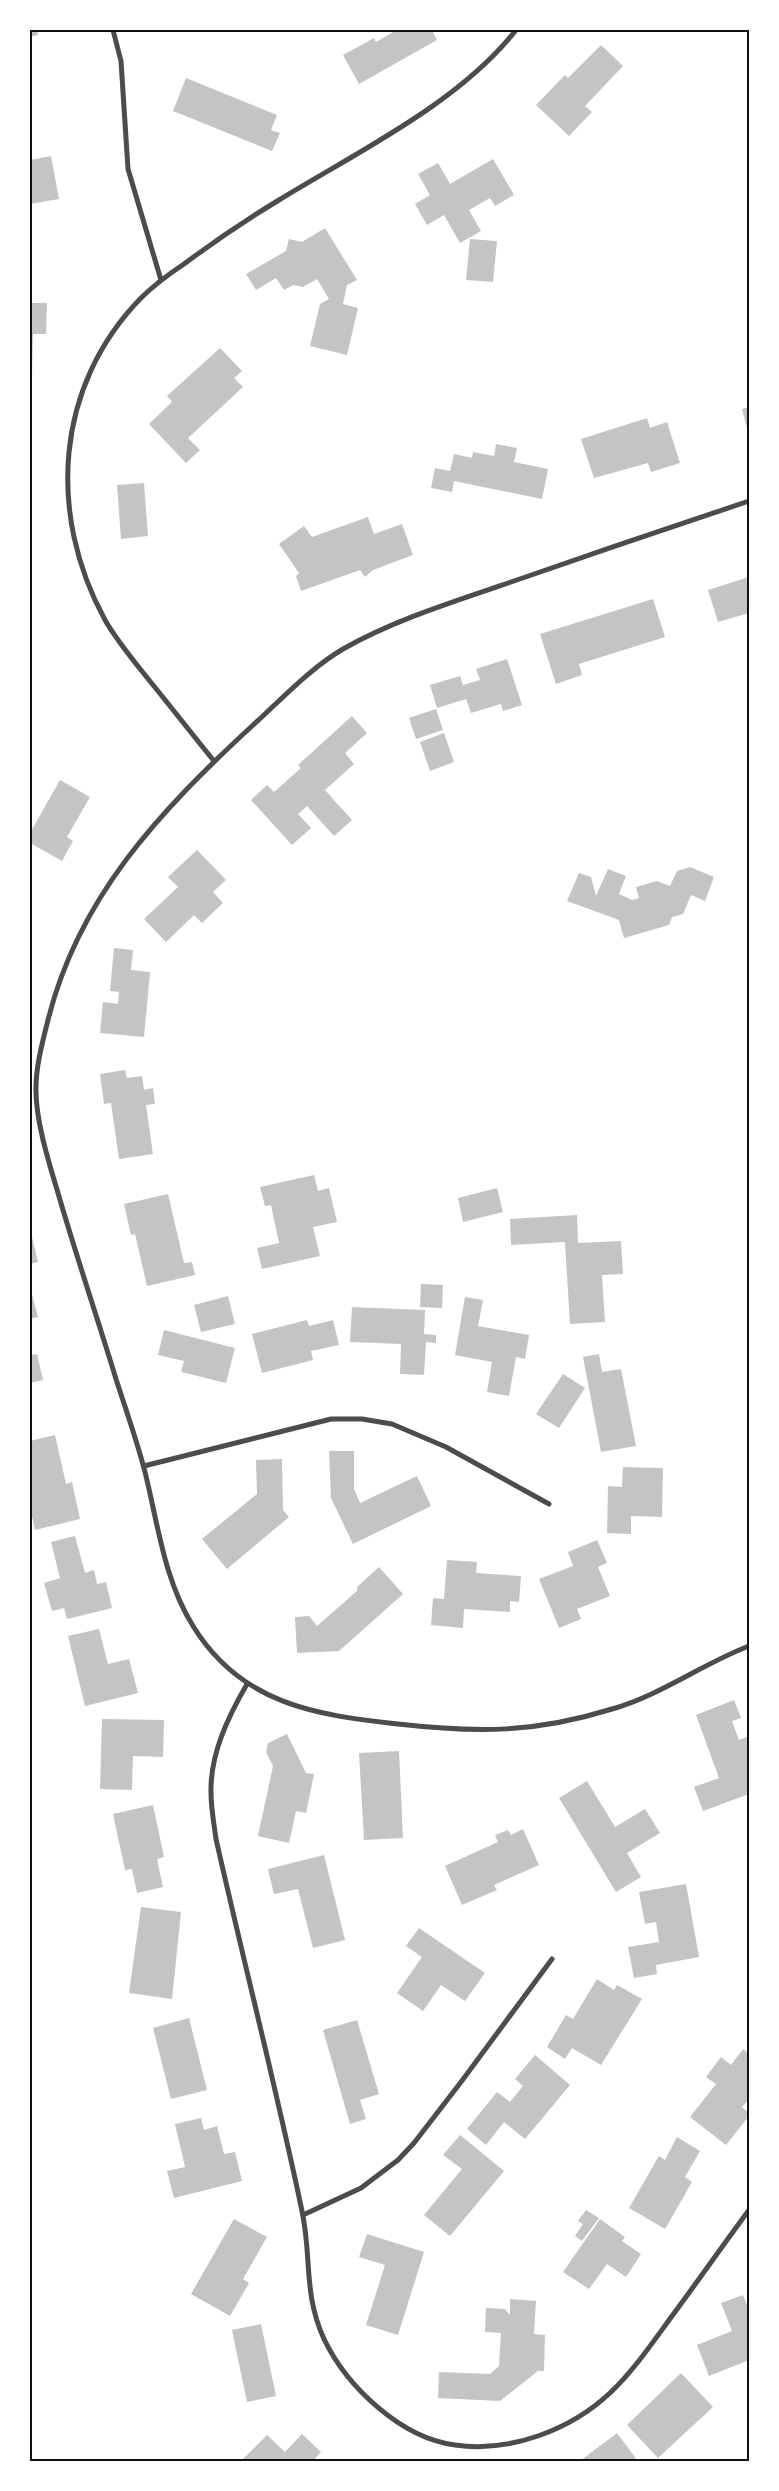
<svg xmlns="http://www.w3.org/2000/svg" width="779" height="2491" font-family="'Exo 2',sans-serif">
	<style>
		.building { fill: #c4c4c4 }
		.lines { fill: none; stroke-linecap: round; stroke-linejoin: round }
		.minor { stroke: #4c4c4c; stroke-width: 5 }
		.neatline { fill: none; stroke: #111; stroke-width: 2 }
	</style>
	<rect width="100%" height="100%" fill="#fff"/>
	<g class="building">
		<polygon points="30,30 37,30 38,35 30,37"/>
		<polygon points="392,30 432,30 437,40 359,84 343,55 374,38 376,42 393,32"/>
		<polygon points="601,45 623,66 585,106 592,112 569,136 536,105 565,75 568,78"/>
		<polygon points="186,78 277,115 271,130 280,133 272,151 173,111"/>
		<polygon points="51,156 59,199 30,204 30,160"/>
		<polygon points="493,159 514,195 495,206 490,198 469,210 481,231 460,243 444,215 427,225 415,204 430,195 418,174 438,163 450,184"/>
		<polygon points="325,228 357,280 347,285 343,304 358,308 347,355 310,346 320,304 329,299 317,279 303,287 293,285 284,290 276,278 256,290 246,274 286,251 289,239 302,242"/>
		<polygon points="470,239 497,241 493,282 466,280"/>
		<polygon points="30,303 47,303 46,334 33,334 32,377"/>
		<polygon points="220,348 242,371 234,378 243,387 188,438 200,450 186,463 149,424 172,402 167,396"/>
		<polygon points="749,407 749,432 748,432 742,409"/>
		<polygon points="647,418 650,428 667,422 680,463 651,472 648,463 594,478 581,439"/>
		<polygon points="496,444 517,448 514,462 548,469 542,499 454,481 452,492 431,488 435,468 450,471 454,454 472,458 473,452 494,456"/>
		<polygon points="144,483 148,536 121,539 117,485"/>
		<polygon points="368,517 374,534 402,524 413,555 373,570 365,577 360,570 301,591 296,576 299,573 279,544 304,526 312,537"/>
		<polygon points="749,577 749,613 718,622 708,590"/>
		<polygon points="653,599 665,637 579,664 582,675 556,684 540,634"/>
		<polygon points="507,659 522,705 503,711 501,704 471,713 466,699 437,708 430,685 460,676 463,685 480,680 476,669"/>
		<polygon points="436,709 443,730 416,739 409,718"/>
		<polygon points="352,716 367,733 345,753 354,764 325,790 352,820 334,836 307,806 298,814 311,828 292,845 251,800 267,785 274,792 301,768 298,765"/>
		<polygon points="444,733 454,762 430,771 420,742"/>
		<polygon points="60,780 90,797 67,837 73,841 62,861 30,843 30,833"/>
		<polygon points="197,850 226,880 213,892 223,903 202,923 194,915 166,942 144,919 178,887 168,877"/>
		<polygon points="690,867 714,877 705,901 691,895 683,914 672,917 669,925 624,938 619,920 567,901 579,873 591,877 596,896 608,869 626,876 619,894 632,900 639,898 636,887 657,881 670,886 677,871"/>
		<polygon points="114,948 133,950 131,970 150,972 144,1037 100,1033 103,1002 118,1004 119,992 110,991"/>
		<polygon points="125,1070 127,1078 142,1076 144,1090 153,1088 155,1104 146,1105 153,1154 119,1159 111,1103 104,1104 100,1074"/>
		<polygon points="314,1175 318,1191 329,1188 337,1222 313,1227 320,1256 262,1269 257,1248 279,1243 271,1205 265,1206 260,1187"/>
		<polygon points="497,1188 503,1212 463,1222 458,1198"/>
		<polygon points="168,1194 184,1263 192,1262 195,1275 147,1286 135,1234 131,1235 124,1204"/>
		<polygon points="577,1215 578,1243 621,1241 623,1274 602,1275 605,1322 570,1324 565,1242 511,1245 510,1219"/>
		<polygon points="32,1237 38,1262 30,1264 30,1238"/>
		<polygon points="421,1284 443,1285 442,1308 420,1307"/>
		<polygon points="30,1287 38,1317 30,1319"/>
		<polygon points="228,1296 235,1324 201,1332 194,1305"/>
		<polygon points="465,1297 483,1300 478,1326 529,1335 525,1359 516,1357 509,1396 487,1392 492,1362 455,1355"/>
		<polygon points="352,1307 425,1310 424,1334 436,1335 436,1343 426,1342 424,1375 400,1374 401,1344 350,1342"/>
		<polygon points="307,1320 309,1326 333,1320 339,1345 311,1351 313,1360 262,1373 252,1334"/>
		<polygon points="164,1330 235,1348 226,1383 181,1372 184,1361 158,1355"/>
		<polygon points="37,1354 43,1380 30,1383 30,1355"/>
		<polygon points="599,1354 602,1372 621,1369 636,1446 601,1452 583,1357"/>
		<polygon points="563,1374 585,1388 559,1428 536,1414"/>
		<polygon points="55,1435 66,1484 72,1482 80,1519 35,1530 30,1507 30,1441"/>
		<polygon points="329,1451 354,1451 354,1489 360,1503 417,1476 431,1506 353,1544 331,1498"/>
		<polygon points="282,1459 283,1510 289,1517 227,1569 202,1539 257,1494 256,1460"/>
		<polygon points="623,1467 663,1468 662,1517 631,1516 631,1534 607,1533 608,1486 622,1487"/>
		<polygon points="75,1536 85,1573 94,1570 97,1584 106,1582 112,1608 67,1619 64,1608 52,1611 44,1583 60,1578 51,1542"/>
		<polygon points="597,1540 607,1563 598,1567 610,1596 577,1609 581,1619 559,1628 539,1579 573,1566 568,1552"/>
		<polygon points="447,1560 477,1562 476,1573 521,1576 519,1602 510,1601 510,1612 464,1609 463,1628 431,1625 433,1598 444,1599"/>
		<polygon points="379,1567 403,1594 339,1651 297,1653 295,1617 309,1616 317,1626 357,1591 357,1587"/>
		<polygon points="99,1629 108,1664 129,1659 138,1693 85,1706 68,1636"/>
		<polygon points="734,1700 741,1718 732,1721 739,1740 749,1736 749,1794 703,1811 694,1787 719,1778 696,1715"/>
		<polygon points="102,1719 164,1720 163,1757 133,1756 132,1790 100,1789"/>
		<polygon points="287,1734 306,1773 314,1774 306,1813 296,1811 289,1843 258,1836 273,1766 266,1752 268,1743"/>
		<polygon points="399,1751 403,1838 364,1840 359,1753"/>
		<polygon points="587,1781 615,1827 645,1809 660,1833 627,1853 641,1877 616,1892 559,1798"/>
		<polygon points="153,1805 164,1857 157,1859 163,1887 137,1893 132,1869 125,1870 113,1814"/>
		<polygon points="523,1829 539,1865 494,1885 497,1890 462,1905 445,1866 498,1842 495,1835 508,1830 511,1835"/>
		<polygon points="324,1855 345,1940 313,1948 298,1889 274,1894 268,1869"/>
		<polygon points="686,1884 699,1957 656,1965 657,1974 634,1978 628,1947 659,1942 656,1922 645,1924 639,1892"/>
		<polygon points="141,1907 181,1912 172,1999 129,1993"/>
		<polygon points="419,1928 485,1973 465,2001 441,1985 423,2011 397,1993 422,1957 406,1946"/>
		<polygon points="597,1979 614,1990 617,1985 642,1999 601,2065 572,2048 565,2059 547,2047 566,2015 573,2019"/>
		<polygon points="189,2018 207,2090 171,2099 153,2028"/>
		<polygon points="357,2020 379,2094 360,2100 366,2119 350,2124 323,2030"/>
		<polygon points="743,2049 749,2054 749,2099 742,2107 749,2113 749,2116 726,2145 690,2117 716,2084 706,2077 721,2057 731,2065"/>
		<polygon points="535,2055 570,2085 525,2139 504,2122 486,2145 467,2129 497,2092 510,2102 523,2086 515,2079"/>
		<polygon points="201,2118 204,2130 217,2126 224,2154 235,2152 242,2181 174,2198 167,2171 185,2167 175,2124"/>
		<polygon points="460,2135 504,2171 450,2236 424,2215 462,2169 443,2155"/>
		<polygon points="677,2137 700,2151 685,2177 692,2182 665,2229 629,2208 659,2156 665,2160"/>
		<polygon points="586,2210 599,2218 582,2241 575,2236 583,2224 578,2221"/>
		<polygon points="234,2219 267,2237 243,2279 249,2283 230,2316 191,2294"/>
		<polygon points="600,2219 625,2237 622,2241 641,2254 626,2277 607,2264 589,2289 563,2272"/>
		<polygon points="367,2234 424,2252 398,2335 366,2325 385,2265 359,2257"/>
		<polygon points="743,2295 749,2310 749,2360 709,2376 697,2345 732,2331 721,2303"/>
		<polygon points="510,2299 536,2301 534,2334 545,2335 544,2371 538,2371 500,2401 438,2398 439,2372 490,2374 499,2366 501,2333 485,2332 486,2308 505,2309 510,2315"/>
		<polygon points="261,2324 276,2396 247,2402 232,2330"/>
		<polygon points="681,2373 713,2407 658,2458 627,2425"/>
		<polygon points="617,2433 637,2460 580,2461"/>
		<polygon points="302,2434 321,2452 313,2461 241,2461 267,2435 285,2452"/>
	</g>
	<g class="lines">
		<g class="minor">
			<polyline points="113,30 121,61 128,169 161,280"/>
			<path d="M749 501C671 527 592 554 514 581 456 601 396 619 343 649 309 669 281 700 252 726 160 811 77 898 47 1024 42 1044 36 1067 36 1087 35 1119 49 1163 58 1193 76 1255 97 1317 116 1379 126 1410 137 1441 145 1472 158 1524 164 1580 193 1626 241 1704 315 1715 398 1724 477 1733 535 1733 612 1709 661 1695 702 1664 749 1646"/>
			<path d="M214 761C192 734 171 707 149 680 133 660 117 641 105 620 47 514 55 386 141 298 154 285 169 274 184 264 215 241 246 220 279 200 357 152 459 103 516 30"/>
			<polyline points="144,1466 331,1419 362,1419 392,1424 446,1447 549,1504"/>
			<path d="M247 1684C228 1717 210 1754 211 1793 211 1808 214 1824 216 1839 244 1963 276 2087 302 2211 312 2257 303 2293 324 2339 347 2387 401 2438 455 2445 510 2453 571 2430 611 2392 634 2370 653 2342 672 2316 698 2281 723 2245 749 2210"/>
			<polyline points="303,2215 361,2188 398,2160 414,2143 461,2082 552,1959"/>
		</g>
	</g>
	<rect width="779" height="2491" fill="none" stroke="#ffffff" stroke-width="62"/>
	<rect x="31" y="31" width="717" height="2429" class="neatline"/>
</svg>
